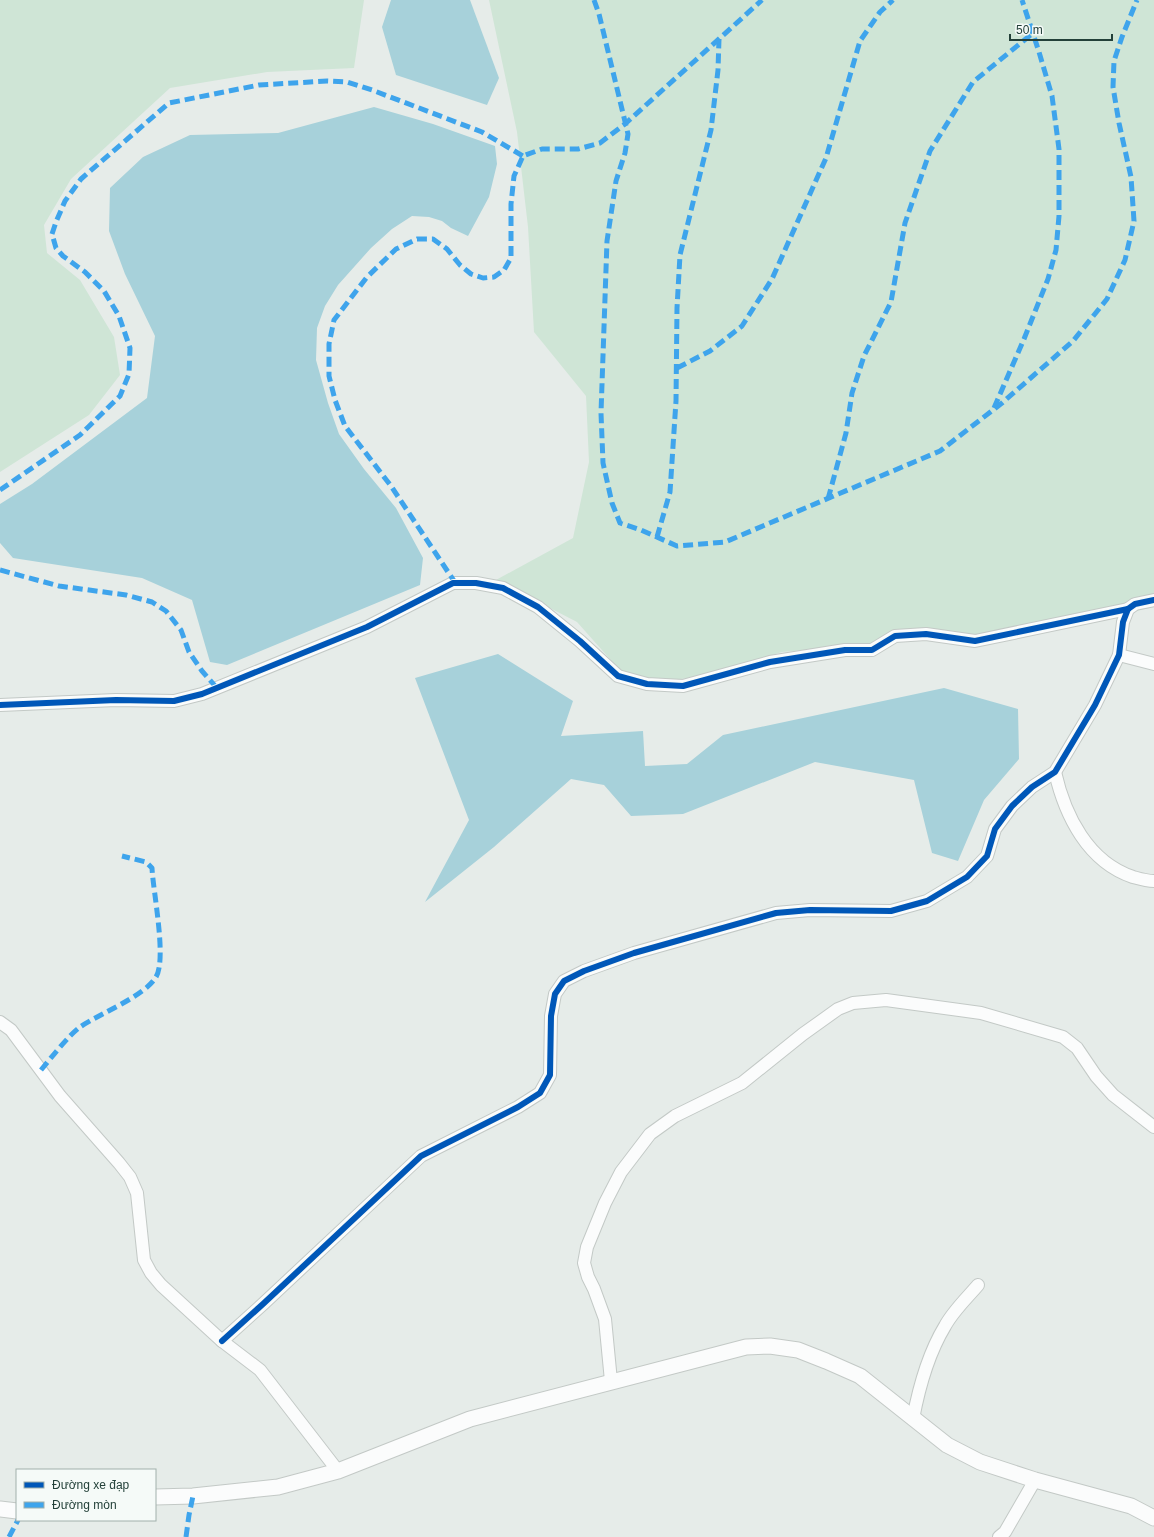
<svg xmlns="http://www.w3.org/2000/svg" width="1154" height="1537" font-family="Helvetica,sans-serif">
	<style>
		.green { fill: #cfe5d6 }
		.water { fill: #a7d1da }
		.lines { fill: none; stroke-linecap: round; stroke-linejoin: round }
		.minor-casing { stroke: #c3c9c6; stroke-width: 14 }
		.tertiary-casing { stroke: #c3c9c6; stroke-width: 17 }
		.minor { stroke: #fbfcfc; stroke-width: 12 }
		.tertiary { stroke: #fbfcfc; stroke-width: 15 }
		.quiet { stroke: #3ea4ec; stroke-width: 5; stroke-dasharray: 10 5; stroke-linecap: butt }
		.cycleway-casing { stroke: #f5faf8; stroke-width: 8 }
		.cycleway { stroke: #0057b8; stroke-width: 6 }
	</style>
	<rect width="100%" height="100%" fill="#e6ece9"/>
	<g class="green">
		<polygon points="0,0 364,0 354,68 267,72 170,88 71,179 44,225 47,253 80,280 114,337 120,375 89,415 0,472"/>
		<polygon points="489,0 1154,0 1154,607 1085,623 922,640 782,652 701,676 634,686 577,622 496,580 573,538 589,462 586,396 534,332 528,227 517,132"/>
	</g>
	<g class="water">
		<polygon points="391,0 470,0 499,78 487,105 396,75 382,27"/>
		<polygon points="374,107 433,124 495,146 497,164 489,197 468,236 451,228 442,221 429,217 412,216 392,229 371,248 338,285 325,306 317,328 316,360 328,403 339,434 364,469 396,508 423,558 420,585 227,665 210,662 192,600 142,578 13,558 0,543 0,504 32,484 147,398 155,336 125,274 109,231 110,188 143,157 190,135 278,133"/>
		<polygon points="498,654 573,701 561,736 643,731 645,766 687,764 723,735 944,688 1018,709 1019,759 984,800 958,861 932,853 914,780 815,762 683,814 631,816 604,785 571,779 494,847 425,902 469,820 415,678"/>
	</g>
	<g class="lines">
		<defs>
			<g id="minor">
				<polyline points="1119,655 1154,664"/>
				<polyline points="0,705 116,700 174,701 202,694 367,627 453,583 476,583 503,588 538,607 580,641 618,676 647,684 683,686 770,662 845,650 872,650 895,636 926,634 975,641 1128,609"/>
				<path d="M1055 772C1065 816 1088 862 1133 877 1140 879 1146 881 1154 881"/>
				<polyline points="0,1022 11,1030 60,1096 119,1163 130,1177 137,1193 144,1260 151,1273 161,1285 222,1341 260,1370 338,1471"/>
				<polyline points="222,1341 263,1304 421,1156 518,1107 540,1093 550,1075 551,1016 555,994 564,981 584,971 634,953 776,913 810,910 891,911 927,901 967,877 987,856 995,829 1012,806 1032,787 1055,772 1095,705 1119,655 1123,622 1128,609 1135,604 1154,600"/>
				<polyline points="611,1381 605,1319 594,1289 588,1277 584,1263 587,1247 605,1203 621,1172 650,1134 675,1116 742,1083 803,1034 838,1009 853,1003 886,1000 981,1013 1063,1037 1077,1048 1096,1076 1113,1095 1154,1127"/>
				<path d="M913 1419C919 1387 928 1354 945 1326 953 1311 967 1298 978 1285"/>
				<polyline points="999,1537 1005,1532 1035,1480"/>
			</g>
			<g id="tertiary">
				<polyline points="155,1497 193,1496 278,1487 338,1471 470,1419 746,1347 770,1346 798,1350 826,1361 860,1376 947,1445 980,1462 1035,1480 1131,1506 1154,1518"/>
				<polyline points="0,1509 17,1511"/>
			</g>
		</defs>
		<use href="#minor" class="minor-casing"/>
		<use href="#tertiary" class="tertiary-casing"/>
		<use href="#minor" class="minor"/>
		<use href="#tertiary" class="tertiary"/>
		<g class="quiet">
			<polyline points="594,0 599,14 628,134 625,153 616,181 607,241 601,413 603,463 612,503 620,523 641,530 677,546 725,542 940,451 1002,403 1073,341 1107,299 1125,260 1134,221 1131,177 1119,123 1113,87 1114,61 1122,37 1137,0"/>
			<polyline points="677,368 710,351 742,326 772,279 826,158 860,41 880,12 893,0"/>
			<polyline points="994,408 1024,339 1048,279 1056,250 1059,216 1059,149 1052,96 1039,52 1022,0"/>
			<polyline points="0,490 80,435 120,396 129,374 130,348 119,316 104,291 85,272 63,256 56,248 52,234 56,222 65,201 81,179 169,103 259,85 327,81 347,82 372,90 482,132 523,156"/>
			<polyline points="828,499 846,433 852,393 864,356 891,302 905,223 930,151 973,82 1033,33"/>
			<polyline points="657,537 670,492 676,401 677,308 680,255 711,130 718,70 719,39"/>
			<polyline points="0,570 59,586 126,595 152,602 166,611 181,630 189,652 202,671 217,688"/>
			<polyline points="456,584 391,486 345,426 335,400 329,376 329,344 334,320 367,277 396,249 417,239 433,239 447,249 460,265 471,274 483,278 494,277 504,270 511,258 511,204 514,176 523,156 542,149 578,149 600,143 625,124 762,0"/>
			<path d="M41 1070C51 1058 68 1036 80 1027 99 1014 145 996 156 977 167 959 153 891 152 868L146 862 122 856"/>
			<polyline points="9,1537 18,1520"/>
			<polyline points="186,1537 189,1515 193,1496"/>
		</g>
		<defs>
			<g id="cycleway">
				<polyline points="0,705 116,700 174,701 202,694 367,627 453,583 476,583 503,588 538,607 580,641 618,676 647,684 683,686 770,662 845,650 872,650 895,636 926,634 975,641 1128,609"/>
				<polyline points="222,1341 263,1304 421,1156 518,1107 540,1093 550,1075 551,1016 555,994 564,981 584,971 634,953 776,913 810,910 891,911 927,901 967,877 987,856 995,829 1012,806 1032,787 1055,772 1095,705 1119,655 1123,622 1128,609 1135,604 1154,600"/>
			</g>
		</defs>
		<use href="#cycleway" class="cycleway-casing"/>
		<use href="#cycleway" class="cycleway"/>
	</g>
	<rect x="16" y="1469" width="140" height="52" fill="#f5faf8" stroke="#a1b0ac"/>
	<rect x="24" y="1482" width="20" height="6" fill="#0057b8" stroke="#a1b0ac"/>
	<text x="52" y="1489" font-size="12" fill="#234039">Đường xe đạp</text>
	<rect x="24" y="1502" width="20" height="6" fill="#3ea4ec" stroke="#a1b0ac"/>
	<text x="52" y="1509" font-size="12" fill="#234039">Đường mòn</text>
	<path d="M1010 34v6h102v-6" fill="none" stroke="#234039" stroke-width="2"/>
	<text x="1016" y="34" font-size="12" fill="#234039" stroke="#f5faf8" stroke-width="3" paint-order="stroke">50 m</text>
</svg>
